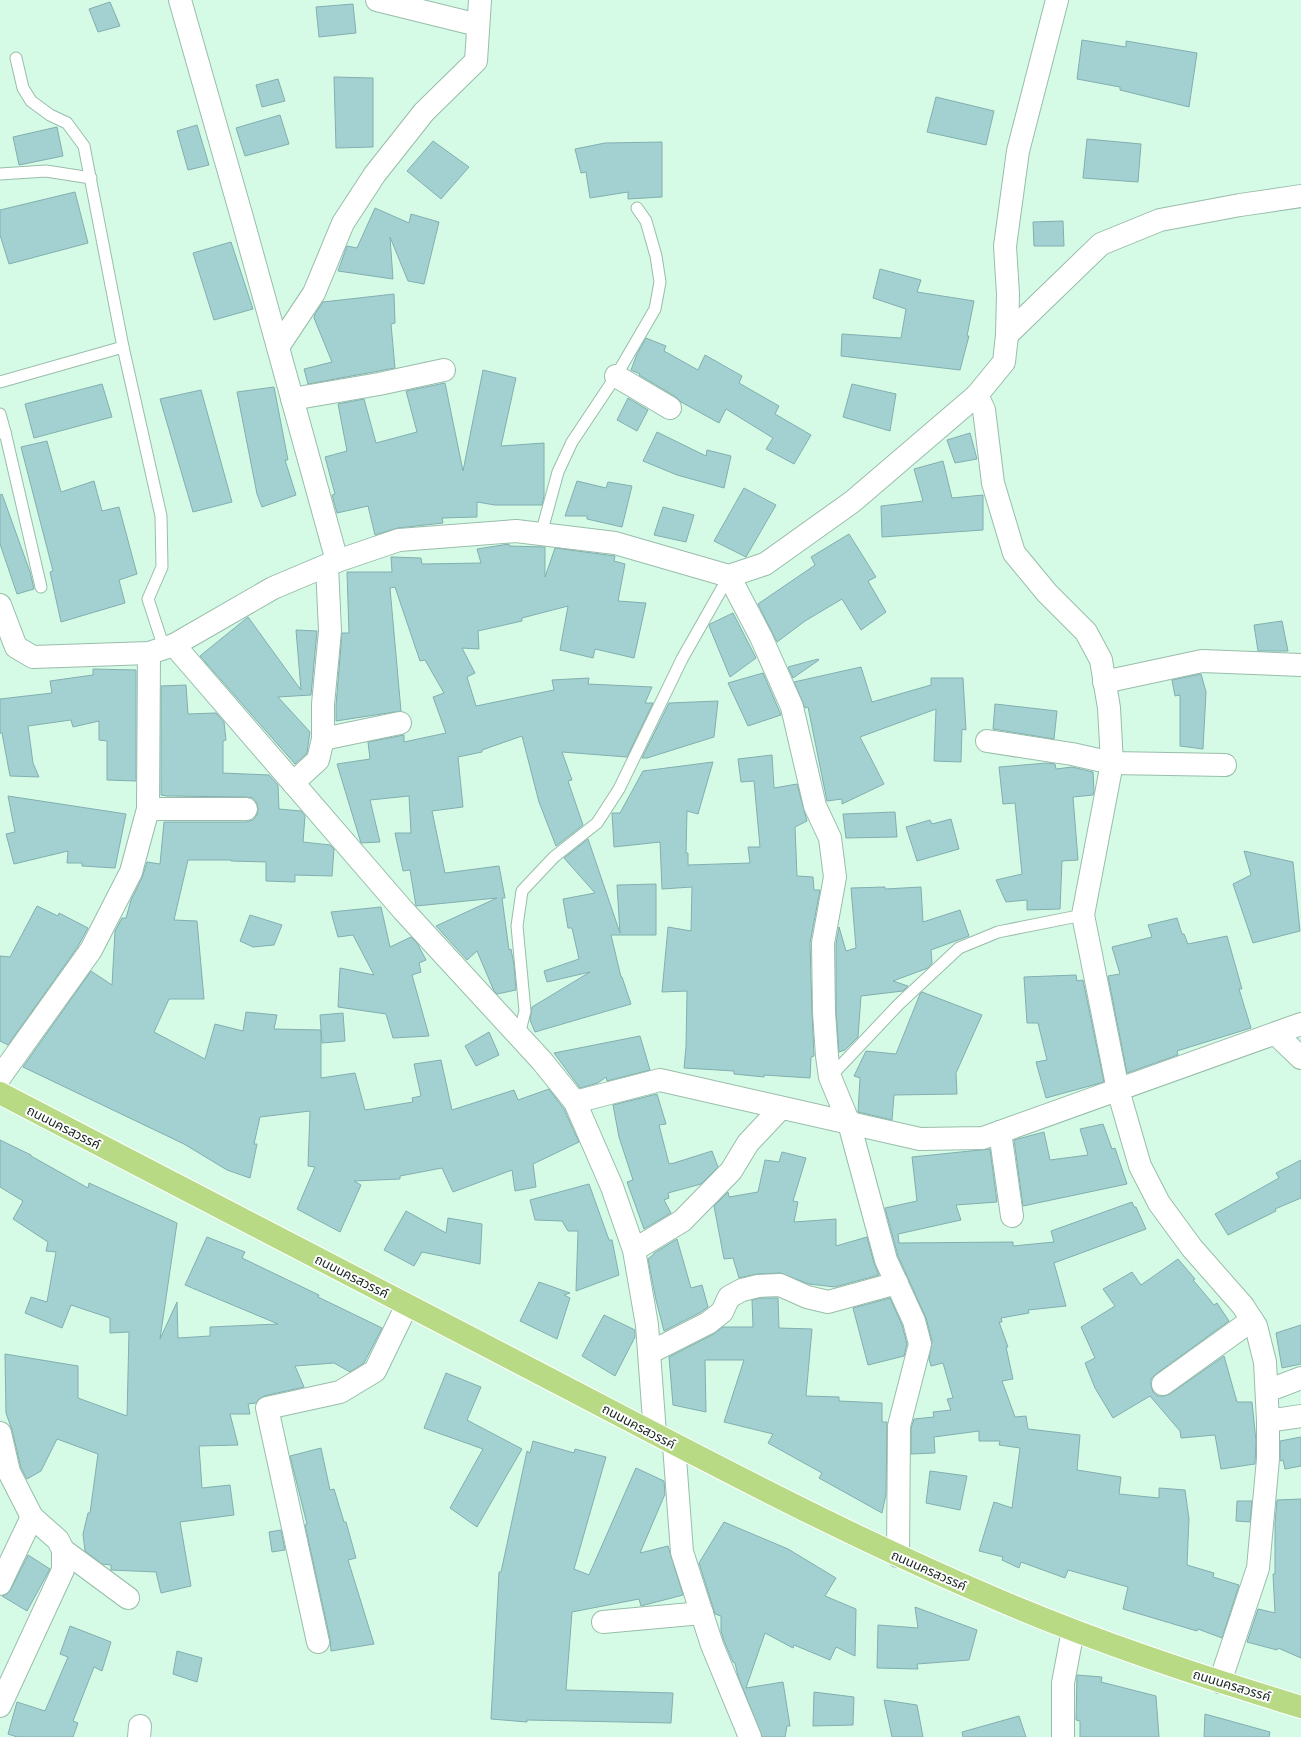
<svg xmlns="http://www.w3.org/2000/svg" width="1301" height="1737" font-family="Overpass,'Noto Sans Thai',sans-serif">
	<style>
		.building { fill: #a3d1d1; stroke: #82afaf }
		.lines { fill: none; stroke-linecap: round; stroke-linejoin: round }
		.lane-casing { stroke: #99bdaa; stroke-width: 13 }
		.street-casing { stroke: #99bdaa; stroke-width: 24 }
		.primary-casing { stroke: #fff; stroke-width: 24 }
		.lane { stroke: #fff; stroke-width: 11 }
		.street { stroke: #fff; stroke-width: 22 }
		.primary { stroke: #b9da85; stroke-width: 22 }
		.labels { text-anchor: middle; stroke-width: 4; stroke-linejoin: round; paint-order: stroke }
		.street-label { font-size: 13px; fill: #15231c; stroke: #fefefe }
	</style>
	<rect width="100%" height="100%" fill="#d5fbe7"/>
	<g class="building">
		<polygon points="110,2 120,26 98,32 89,9"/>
		<polygon points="353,4 356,33 319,37 316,7"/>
		<polygon points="1082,40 1126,47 1126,41 1197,53 1189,107 1120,90 1120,87 1077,79"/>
		<polygon points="334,77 373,78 373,147 336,148"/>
		<polygon points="278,79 285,101 262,107 256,85"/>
		<polygon points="936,97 994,111 986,145 927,132"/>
		<polygon points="280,115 289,144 245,156 236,128"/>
		<polygon points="197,125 209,165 188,170 177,131"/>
		<polygon points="57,127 63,156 19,165 13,137"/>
		<polygon points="1087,139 1141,144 1138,182 1083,178"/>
		<polygon points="433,141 469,167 441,199 407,171"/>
		<polygon points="662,142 662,197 628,199 628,192 590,198 586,172 581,173 575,149 605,143"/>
		<polygon points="75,192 88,243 9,264 0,235 0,210"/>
		<polygon points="375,208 409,223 411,214 439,222 424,284 408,281 390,237 393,279 338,271 347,246 357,248"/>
		<polygon points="1063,221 1064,246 1034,246 1033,222"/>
		<polygon points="231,242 253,309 214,320 193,253"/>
		<polygon points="880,269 921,280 917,292 974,301 967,336 969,336 960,370 841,356 842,334 901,338 906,309 873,298"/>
		<polygon points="394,294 395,323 391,324 395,368 308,384 304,369 332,362 314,318 315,314 323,302"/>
		<polygon points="646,338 666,346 664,351 698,370 705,355 742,376 739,383 779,406 775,414 811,435 794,464 766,449 773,438 726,409 719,423 681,402 676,397 639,375 640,374 631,370 637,354"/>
		<polygon points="483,370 516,378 501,446 544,443 544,496 542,505 495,505 477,502 477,517 442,518 443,523 398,528 375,535 368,506 337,513 332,495 335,494 325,457 347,451 338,404 364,399 376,443 417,432 406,391 445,383 463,471"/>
		<polygon points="102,384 112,417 34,438 25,404"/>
		<polygon points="852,384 896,394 890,431 843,417"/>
		<polygon points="274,387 288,460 285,460 296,495 262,507 257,494 237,392"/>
		<polygon points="201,390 232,502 193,512 160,399"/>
		<polygon points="628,398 648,410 637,431 617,420"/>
		<polygon points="657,432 706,456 707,450 731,456 724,488 677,475 643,461"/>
		<polygon points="970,433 977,459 955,463 947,440"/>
		<polygon points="47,441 61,492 94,481 102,511 119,507 137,574 119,580 125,603 61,622 50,572 53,571 21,447"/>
		<polygon points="943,461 952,498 983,495 983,530 882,537 881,506 923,501 914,469"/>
		<polygon points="577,481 606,488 608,482 632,486 622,527 587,519 587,516 565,516"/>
		<polygon points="744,488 776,505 746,557 714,541"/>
		<polygon points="2,494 30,572 34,589 17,594 0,544 0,495"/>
		<polygon points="663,507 694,515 686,542 654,535"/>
		<polygon points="849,534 876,577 868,581 886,612 861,630 842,599 805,621 777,642 758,604 815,565 811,557"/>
		<polygon points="509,544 509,546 545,547 545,577 555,548 615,556 614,561 625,564 618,601 646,603 634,658 595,649 593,658 560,650 568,606 522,618 522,621 478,631 479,649 462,648 475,673 467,677 476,706 554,690 552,680 589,678 588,684 652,687 645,703 653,703 627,757 562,752 572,780 568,781 583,825 556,846 539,802 522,736 482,750 482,752 458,757 463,807 432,811 445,873 499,866 505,898 502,898 509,950 511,949 514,965 516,990 497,994 494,991 477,951 467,960 436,926 497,898 416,906 410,870 403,871 395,833 411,833 409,796 370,800 380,842 361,843 337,764 370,759 368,742 404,735 404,742 446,733 433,697 444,693 425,660 420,661 395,587 390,588 401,711 336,721 336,705 342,633 349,633 347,572 392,572 391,557 421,558 422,564 481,563 477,549"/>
		<polygon points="733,613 756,658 730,677 709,626 710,624"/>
		<polygon points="248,617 301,690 296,630 317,631 311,695 278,697 310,732 307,753 295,764 200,656"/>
		<polygon points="1282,621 1288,651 1258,651 1254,625"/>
		<polygon points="818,659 819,660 793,678 788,667"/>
		<polygon points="861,667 872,702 931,685 931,678 963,678 966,730 962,729 961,762 934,761 936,709 860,737 884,784 842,804 842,799 827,801 808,707 805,708 794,682"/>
		<polygon points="93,669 136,670 136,781 107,780 107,741 99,740 99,721 73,727 71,720 28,726 33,763 39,777 10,776 2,733 0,733 0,699 52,693 50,681 93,675"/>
		<polygon points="763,673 781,715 748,726 728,683"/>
		<polygon points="1201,674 1206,692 1203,749 1180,746 1180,695 1175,696 1172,680"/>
		<polygon points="186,685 188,714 216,713 224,722 226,740 223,741 223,773 269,775 278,785 279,809 301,811 305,816 303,842 330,845 334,849 332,876 295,875 295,882 266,881 266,862 231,861 231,860 188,860 174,920 197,921 204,999 169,999 154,1032 205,1059 215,1024 243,1031 246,1012 277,1015 274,1029 321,1030 321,1078 355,1073 365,1110 413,1102 412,1098 421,1096 414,1064 441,1060 452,1110 514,1090 518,1100 549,1089 564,1109 579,1142 533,1164 536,1187 515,1191 512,1170 453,1192 442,1168 400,1176 400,1179 354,1181 361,1185 340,1232 297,1209 315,1167 308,1166 310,1111 260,1117 254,1144 257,1144 250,1178 227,1170 184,1144 23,1067 91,971 112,985 115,931 122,918 126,918 131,900 142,878 147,862 160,864 164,822 246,822 253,820 257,815 258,809 257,803 253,798 246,797 167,796 161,795 161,686"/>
		<polygon points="718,701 714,737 647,758 642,758 669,703"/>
		<polygon points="995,704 1057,711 1054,739 993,729"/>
		<polygon points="772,755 774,788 797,784 807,821 795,827 797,876 813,877 814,890 820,890 810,943 812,1012 814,1056 811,1057 810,1078 764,1075 764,1077 734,1074 734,1071 684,1068 686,1047 687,991 662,992 668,927 691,931 692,887 662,889 660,842 614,847 612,813 620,813 643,771 713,762 698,814 687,811 686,853 688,853 688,865 750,863 748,847 760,847 754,781 741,782 738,759"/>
		<polygon points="1047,763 1055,764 1056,769 1072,767 1093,772 1094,791 1093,795 1073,797 1078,860 1062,861 1060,909 1027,910 1027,900 1006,902 996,880 1022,874 1015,803 1003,804 999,767"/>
		<polygon points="8,796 126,814 115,868 82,866 82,863 67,863 68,851 14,864 6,834 15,832"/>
		<polygon points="895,812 897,837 846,838 843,814"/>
		<polygon points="951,819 959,849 917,861 906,827 930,820 932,824"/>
		<polygon points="588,839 620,933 617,885 656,884 656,935 611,935 621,977 622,977 631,1004 535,1032 530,1020 532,1007 590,972 547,982 544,971 579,959 572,928 568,928 563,899 595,893 564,858"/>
		<polygon points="1244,851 1293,862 1300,931 1253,943 1233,884 1251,875"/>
		<polygon points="885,887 885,889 921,887 923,922 960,910 969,936 931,950 932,963 928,968 893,981 908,986 903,991 861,996 858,1037 845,1050 839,1052 836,1011 836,944 839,927 846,951 856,948 851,888"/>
		<polygon points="37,906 58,916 59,913 88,928 77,948 8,1045 0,1041 0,956 10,957"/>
		<polygon points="381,907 390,947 411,937 417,943 426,960 419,963 421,972 412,975 429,1036 393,1038 386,1014 338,1007 340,968 374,975 353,935 338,937 331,912"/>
		<polygon points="250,915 282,925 274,945 253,947 240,941"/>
		<polygon points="1177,918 1182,934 1184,934 1188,944 1227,936 1242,989 1239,989 1251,1028 1177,1051 1178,1055 1127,1073 1108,976 1120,974 1112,947 1152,937 1148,925"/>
		<polygon points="1076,975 1077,981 1083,980 1104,1082 1046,1098 1036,1062 1047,1060 1038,1023 1027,1023 1024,977"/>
		<polygon points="922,992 982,1015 956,1073 957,1094 894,1095 892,1120 858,1112 860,1078 854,1076 866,1051 896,1054 920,994"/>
		<polygon points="343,1013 345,1041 322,1043 320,1015"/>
		<polygon points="489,1032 499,1055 476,1066 465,1046"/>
		<polygon points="640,1036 650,1070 607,1081 606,1077 598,1083 580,1088 554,1053"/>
		<polygon points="657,1094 666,1124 659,1125 669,1164 673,1163 674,1164 674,1163 712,1151 718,1167 701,1184 668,1193 669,1198 664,1200 671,1213 644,1229 627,1182 633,1180 619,1137 613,1105"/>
		<polygon points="1103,1124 1112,1149 1115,1148 1127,1184 1023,1206 1014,1140 1044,1132 1050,1160 1088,1155 1080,1129"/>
		<polygon points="0,1140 31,1155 31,1156 88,1188 89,1183 177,1223 160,1339 177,1302 178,1338 210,1336 210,1327 278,1324 185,1285 207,1237 245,1252 242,1258 319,1295 318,1297 382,1328 364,1363 350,1372 334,1363 295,1366 304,1387 264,1396 259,1399 256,1403 248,1404 250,1414 230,1414 238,1445 199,1446 202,1488 230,1485 234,1515 180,1522 191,1586 161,1593 156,1572 111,1570 111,1565 102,1564 85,1551 83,1534 88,1513 90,1513 98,1454 57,1439 41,1471 27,1479 21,1468 12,1430 6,1413 5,1354 78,1366 78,1398 127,1416 129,1332 110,1333 110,1318 71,1305 62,1328 25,1313 31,1297 47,1302 56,1252 46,1251 48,1242 13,1219 23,1201 0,1187"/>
		<polygon points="990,1149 997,1202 956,1205 961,1220 898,1234 899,1243 1013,1242 1013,1246 1054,1242 1051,1231 1132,1202 1134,1207 1136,1207 1146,1229 1054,1263 1066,1306 1028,1310 1029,1313 1001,1318 1002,1322 999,1322 1008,1347 1006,1347 1013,1379 1002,1381 1015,1417 1026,1416 1028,1429 1080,1435 1077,1470 1121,1477 1119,1494 1159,1498 1159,1488 1185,1490 1189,1519 1187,1565 1214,1573 1213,1577 1239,1585 1222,1638 1198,1629 1197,1631 1123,1609 1128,1587 1068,1570 1065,1578 1021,1562 1019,1568 1002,1560 1003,1557 979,1551 994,1502 1012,1508 1020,1448 999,1445 1000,1441 979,1441 979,1431 934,1437 935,1453 911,1454 911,1428 914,1419 934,1417 933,1412 951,1410 947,1399 953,1398 943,1363 931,1366 929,1359 932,1341 926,1318 898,1256 885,1208 917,1201 912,1157"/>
		<polygon points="782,1152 806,1158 793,1201 798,1202 794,1222 836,1219 836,1246 867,1237 874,1263 879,1275 835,1287 809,1284 780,1273 757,1274 739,1278 733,1258 724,1259 714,1206 728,1192 729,1197 758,1192 765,1160 779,1162"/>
		<polygon points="1301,1160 1301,1198 1275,1209 1276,1211 1228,1235 1215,1214 1279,1178 1276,1173"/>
		<polygon points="589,1184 609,1240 612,1240 619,1275 576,1291 578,1231 568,1231 562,1221 535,1220 530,1200"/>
		<polygon points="406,1211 446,1233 448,1218 482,1224 480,1264 422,1252 414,1266 384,1250"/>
		<polygon points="677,1239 691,1288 702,1285 708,1307 701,1312 664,1331 656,1300 648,1259 654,1254 654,1253"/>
		<polygon points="1178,1259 1195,1279 1193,1280 1214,1305 1217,1303 1229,1321 1156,1374 1151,1379 1151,1386 1153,1392 1158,1396 1164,1396 1170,1394 1224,1356 1237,1402 1252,1402 1256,1441 1255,1464 1221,1469 1215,1435 1181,1438 1180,1431 1150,1396 1113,1418 1095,1388 1085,1363 1095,1358 1081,1327 1115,1306 1103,1289 1132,1272 1141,1285"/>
		<polygon points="539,1282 570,1293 564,1295 570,1298 557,1339 520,1321"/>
		<polygon points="760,1298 778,1298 779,1328 812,1329 806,1396 839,1397 839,1401 882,1403 882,1422 887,1422 886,1494 882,1513 819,1478 822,1473 768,1443 773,1434 724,1422 744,1360 705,1360 706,1412 673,1405 669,1357 714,1334 723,1327 753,1327 752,1300"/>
		<polygon points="890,1298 902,1325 907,1344 904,1356 868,1365 853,1308"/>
		<polygon points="604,1315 635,1330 635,1337 615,1376 582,1356"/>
		<polygon points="1301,1325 1301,1364 1282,1368 1276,1333"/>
		<polygon points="446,1373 481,1387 467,1420 522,1449 477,1527 450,1508 483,1449 424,1428"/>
		<polygon points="1301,1437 1301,1466 1285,1469 1283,1460 1280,1461 1280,1441"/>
		<polygon points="533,1441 574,1453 575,1449 606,1457 574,1569 589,1575 636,1468 664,1481 665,1494 640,1553 668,1546 683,1595 641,1606 639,1599 572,1612 566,1690 673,1693 671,1723 527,1720 527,1722 491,1719 499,1572 501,1572 527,1451 530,1453"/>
		<polygon points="321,1448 330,1490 334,1489 344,1522 346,1522 356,1558 348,1560 374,1644 331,1651 330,1639 305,1525 307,1524 290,1456"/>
		<polygon points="930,1471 967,1476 960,1510 926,1503"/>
		<polygon points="1301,1499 1301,1658 1278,1648 1277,1650 1247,1642 1258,1609 1275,1613 1273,1574 1275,1574 1275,1523 1277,1500"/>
		<polygon points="1237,1501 1252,1501 1250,1522 1236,1521"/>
		<polygon points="724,1522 788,1549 836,1578 825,1596 856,1609 855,1656 836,1647 830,1660 794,1645 793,1648 765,1633 746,1688 783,1682 790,1726 787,1726 785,1737 762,1737 738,1676 735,1663 733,1662 724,1641 721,1631 721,1616 715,1614 699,1563"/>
		<polygon points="281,1530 285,1550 272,1552 269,1532"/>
		<polygon points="28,1555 50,1569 27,1611 2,1596 7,1594 11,1589"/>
		<polygon points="915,1607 977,1630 969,1660 917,1664 918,1669 877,1668 878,1625 918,1628"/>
		<polygon points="70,1626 111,1642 102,1671 94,1667 73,1721 78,1723 73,1737 17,1737 8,1734 17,1702 45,1711 68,1657 60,1654"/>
		<polygon points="177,1651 202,1658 197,1682 173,1674"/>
		<polygon points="1077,1675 1102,1677 1101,1682 1156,1696 1159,1737 1080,1737 1080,1721 1076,1720"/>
		<polygon points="814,1692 854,1697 853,1725 813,1726"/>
		<polygon points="884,1700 917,1705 923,1737 892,1737"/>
		<polygon points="1205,1714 1270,1732 1269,1737 1204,1737"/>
		<polygon points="1019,1716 1026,1737 963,1737 962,1732"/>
	</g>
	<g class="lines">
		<defs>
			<g id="lane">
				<polyline points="16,58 23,88 31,101 50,115 67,123 84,146 123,347 161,516 162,567 148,599 164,648"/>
				<polyline points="0,174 46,171 91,178"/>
				<polyline points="0,382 123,347"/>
				<polyline points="0,414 5,432 0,433"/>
				<polyline points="5,432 41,587"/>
				<polyline points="541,534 558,472 572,442 616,376 655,309 660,282 656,256 646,221 637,208"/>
				<polyline points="519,1035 525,1011 517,926 522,891 554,857 597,823 619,789 682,659 729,576"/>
				<polyline points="830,1077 899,1004 959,948 998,932 1083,915"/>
			</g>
			<g id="street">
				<polyline points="180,0 243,221 337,561"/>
				<polyline points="377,0 478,25"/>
				<polyline points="1007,335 1101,244 1160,220 1240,205 1301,196"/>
				<polyline points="278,347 314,293 343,223 375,174 424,112 476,61 480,0"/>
				<polyline points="616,376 670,408"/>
				<polyline points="977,395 984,410 993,483 1014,553 1047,593 1086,632 1101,660 1109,708 1112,763 1083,915 1118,1090 1140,1166 1159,1203 1192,1248 1243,1306 1252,1320 1256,1326 1265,1362 1268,1421 1268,1459 1258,1568 1220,1682"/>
				<polyline points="292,399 379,384 444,370"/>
				<polyline points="729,576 761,637 792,707 815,806 830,838 835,877 823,943 824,1012 827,1056 830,1077 849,1123 886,1260 914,1321 920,1344 899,1426 898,1556"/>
				<polyline points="0,605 16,647 33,657 149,653 174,645 273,588 337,561 399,540 516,531 615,543 729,576 765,564 852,502 977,395 1004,362 1007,335 1008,294 1005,246 1018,151 1057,0"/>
				<polyline points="174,645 403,910 542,1061 575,1102 612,1187 634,1250 647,1325 655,1434"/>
				<polyline points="1104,682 1202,661 1301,665"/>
				<polyline points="323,739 400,723"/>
				<polyline points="987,741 1072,754 1112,763 1225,765"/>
				<polyline points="293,783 318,760 323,739 323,704 330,631 327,566"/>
				<polyline points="148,809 246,809"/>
				<polyline points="1276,1034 1301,1058"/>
				<polyline points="0,1077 91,950 131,872 148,809 149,653"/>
				<polyline points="575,1102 660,1080 920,1139 983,1138 1301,1024"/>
				<polyline points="1000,1132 1012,1216"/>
				<polyline points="634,1250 682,1221 731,1171 748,1143 781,1108"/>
				<polyline points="649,1353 708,1323 722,1312 729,1297 742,1290 758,1286 780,1285 807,1297 828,1302 897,1283"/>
				<polyline points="1163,1384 1252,1320"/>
				<polyline points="1267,1391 1301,1378"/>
				<polyline points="1268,1421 1301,1416"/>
				<polyline points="0,1433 9,1472 32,1517 58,1540 63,1550 63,1570 0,1706"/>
				<polyline points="674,1445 682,1552 712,1645 750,1737"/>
				<polyline points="63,1550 128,1598"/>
				<polyline points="0,1584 32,1517"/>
				<polyline points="603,1622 702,1613"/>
				<polyline points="318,1642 267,1408 340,1392 375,1371 407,1305"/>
				<polyline points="139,1737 140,1726"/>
				<polyline points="1063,1737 1063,1683 1073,1630"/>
			</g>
			<path id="primary" d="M0 1093C176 1184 351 1276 527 1367 681 1447 834 1530 994 1598 1094 1641 1197 1675 1301 1707"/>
		</defs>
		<use href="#lane" class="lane-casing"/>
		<use href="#street" class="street-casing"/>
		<use href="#primary" class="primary-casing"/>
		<use href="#lane" class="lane"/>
		<use href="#street" class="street"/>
		<use href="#primary" class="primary"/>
	</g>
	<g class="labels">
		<g class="street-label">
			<text transform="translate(64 1127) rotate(27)" y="5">ถนนนครสวรรค์</text>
			<text transform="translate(352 1276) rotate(27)" y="5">ถนนนครสวรรค์</text>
			<text transform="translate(639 1426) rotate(28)" y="5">ถนนนครสวรรค์</text>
			<text transform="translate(929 1570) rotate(24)" y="5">ถนนนครสวรรค์</text>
			<text transform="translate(1232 1685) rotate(17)" y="5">ถนนนครสวรรค์</text>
		</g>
	</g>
</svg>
